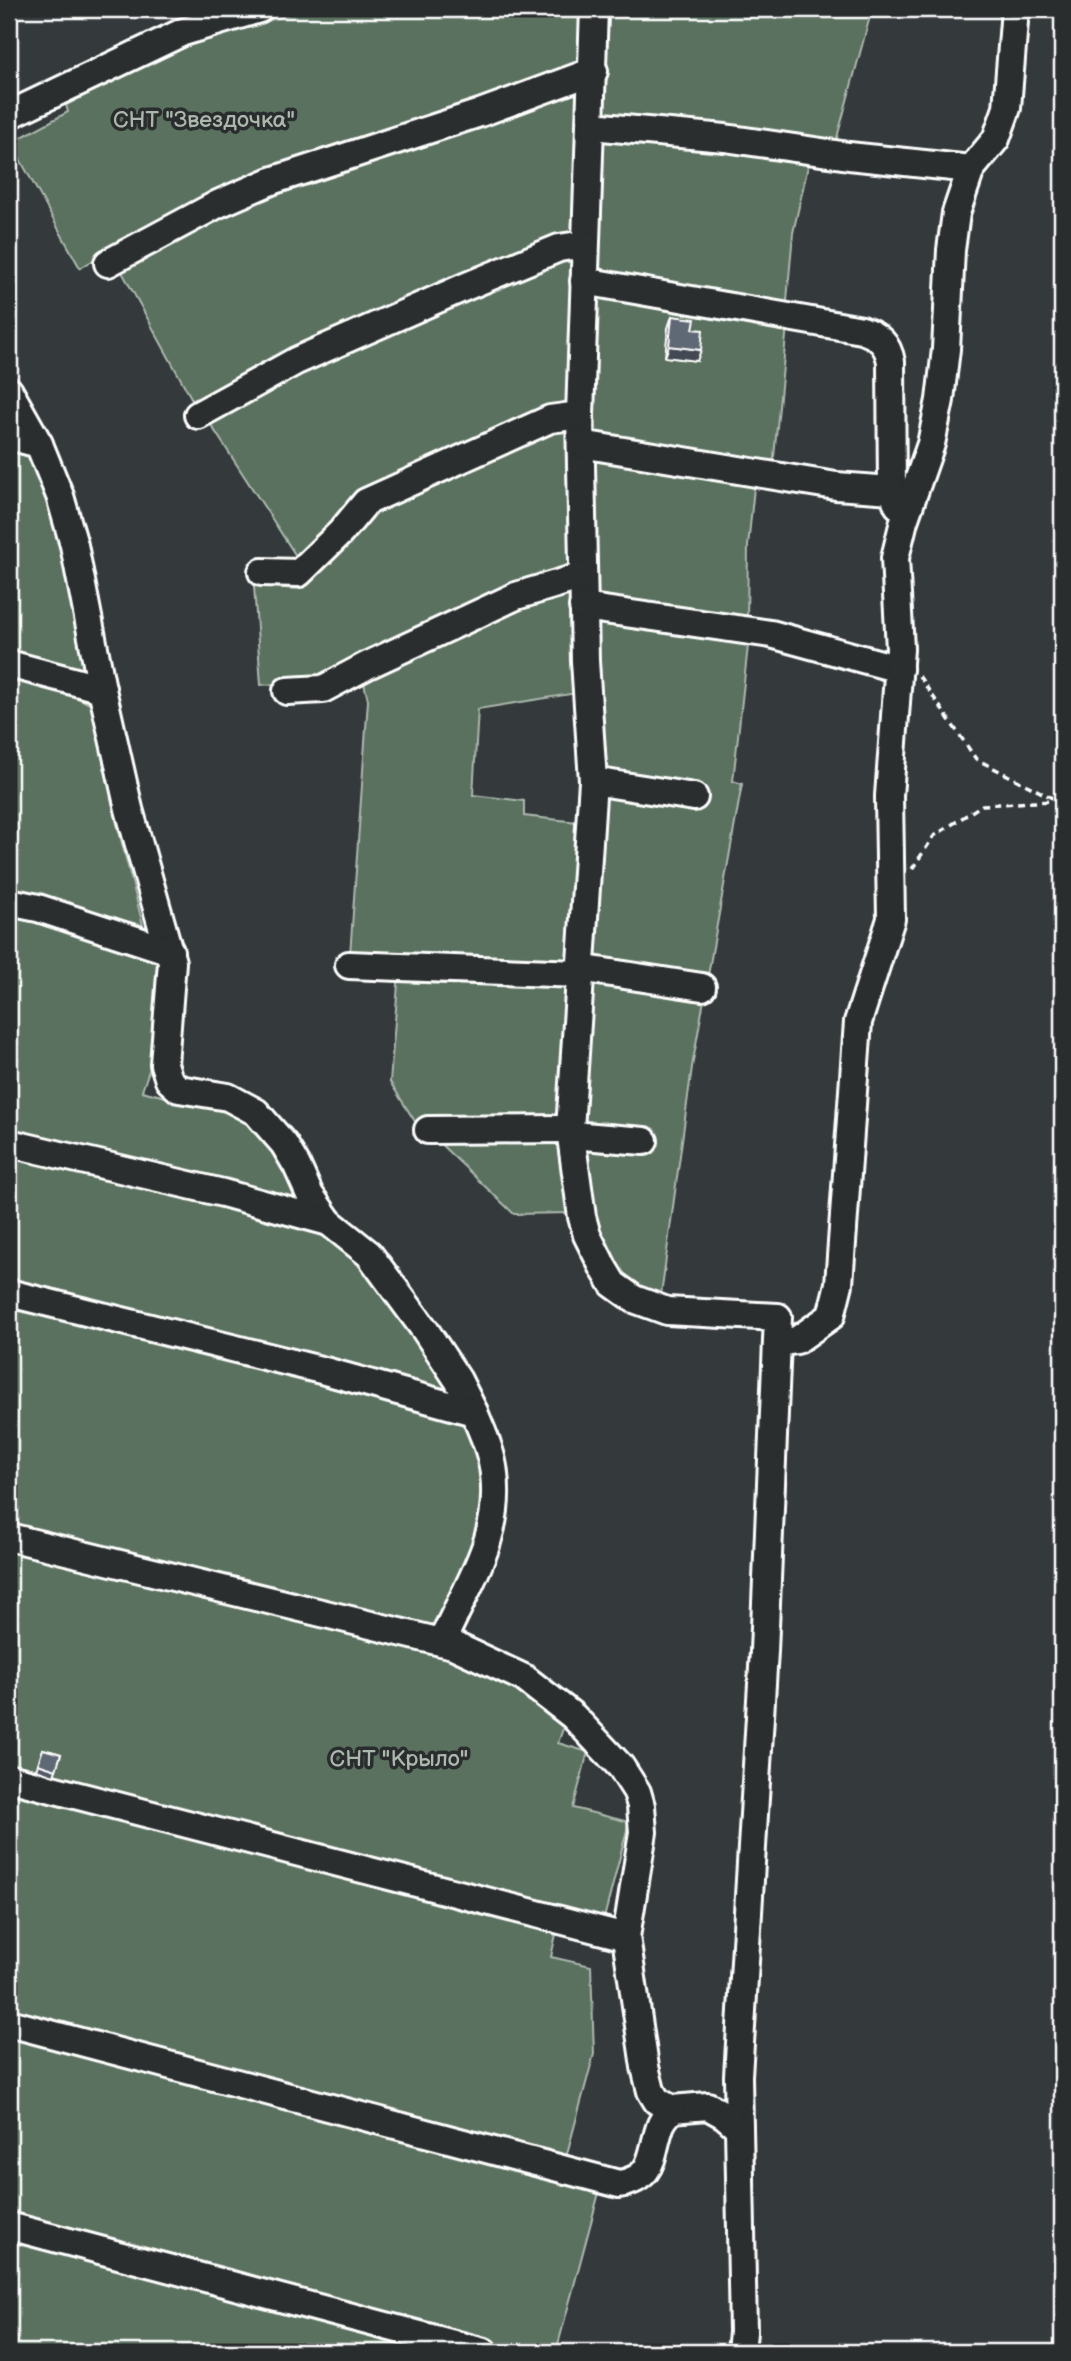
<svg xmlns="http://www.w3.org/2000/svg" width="1071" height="2361" font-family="'Balsamiq Sans',sans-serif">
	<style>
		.green { fill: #5a715e; stroke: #acb8ae; stroke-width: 2 }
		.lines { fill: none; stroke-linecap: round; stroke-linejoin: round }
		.minor-casing { stroke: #fff; stroke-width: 32 }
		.path { stroke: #fff; stroke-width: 3.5; stroke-dasharray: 7 5; stroke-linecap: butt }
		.minor { stroke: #2a2d2e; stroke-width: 26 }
		.wall { fill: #515965; stroke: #fff; stroke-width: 2 }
		.shaded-wall { fill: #424952; stroke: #fff; stroke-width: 2 }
		.building { fill: #5e6875; stroke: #fff; stroke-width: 2 }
		.labels { text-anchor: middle; stroke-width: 7; stroke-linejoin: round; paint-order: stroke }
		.park-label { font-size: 23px; fill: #acb8ae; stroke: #2a2d2e }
	</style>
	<rect width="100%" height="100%" fill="#34393c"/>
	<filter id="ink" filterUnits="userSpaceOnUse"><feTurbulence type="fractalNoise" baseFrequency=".0143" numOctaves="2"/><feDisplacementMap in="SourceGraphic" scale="14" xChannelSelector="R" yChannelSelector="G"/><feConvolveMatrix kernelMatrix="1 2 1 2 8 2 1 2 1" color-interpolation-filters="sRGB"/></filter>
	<g filter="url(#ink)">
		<g class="green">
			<polygon points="305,9 583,9 583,68 201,206 197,200 80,268 11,143 68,112 66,105 199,36 208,40"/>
			<polygon points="610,9 872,9 835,145 601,120"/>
			<polygon points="573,88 582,92 575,237 195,405 122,272 271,189"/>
			<polygon points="600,134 810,157 793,233 786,312 593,277"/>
			<polygon points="568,253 573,259 567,402 450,458 300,562 211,425 236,407 310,364"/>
			<polygon points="592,291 787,326 773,467 589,439"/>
			<polygon points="566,428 574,570 321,681 261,685 254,586 298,589 374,506 519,442"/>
			<polygon points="9,451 32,457 65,550 87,675 9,657"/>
			<polygon points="592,459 755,478 748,546 747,625 595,596"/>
			<polygon points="573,590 577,693 478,709 473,795 524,801 524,816 577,822 568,968 350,955 368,700 362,675 507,610"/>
			<polygon points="595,615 749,637 733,781 742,784 707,981 592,963 603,775"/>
			<polygon points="9,674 58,687 95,707 114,812 143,925 9,896"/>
			<polygon points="9,910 162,959 154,1056 142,1091 233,1114 255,1124 297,1187 291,1202 9,1135"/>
			<polygon points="399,972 569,981 562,1123 416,1123 390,1082"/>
			<polygon points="591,977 705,994 692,1067 661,1295 634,1294 615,1269 593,1216 581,1130"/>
			<polygon points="431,1135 561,1136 571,1213 514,1214"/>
			<polygon points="9,1151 324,1228 355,1250 437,1356 453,1396 9,1287"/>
			<polygon points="9,1301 449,1413 472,1426 486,1469 480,1527 470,1559 431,1627 9,1528"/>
			<polygon points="9,1545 369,1638 434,1649 508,1678 565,1723 558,1743 588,1752 573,1808 629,1822 602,1926 9,1770"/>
			<polygon points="9,1788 556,1934 551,1957 591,1966 594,2054 565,2161 9,2016"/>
			<polygon points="9,2032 600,2189 556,2352 506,2352 368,2312 9,2217"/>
			<polygon points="9,2237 454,2352 9,2352"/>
		</g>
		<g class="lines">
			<defs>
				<g id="minor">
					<polyline points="594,9 580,415 585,661 593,781 570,1129 582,1217 587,1235 604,1269 613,1284 634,1299 667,1311 778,1317 764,1651 738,2076 743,2332 741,2352"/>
					<polyline points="9,115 183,32 259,9"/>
					<polyline points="591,126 725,138 849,156 971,169"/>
					<polyline points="108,263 218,204 271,181 480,113 594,71"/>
					<path d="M584 281 862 330C879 336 888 344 891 362L892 490"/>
					<polyline points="9,391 39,444"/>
					<polyline points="198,415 296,361 467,286 559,248 585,244"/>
					<polyline points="9,436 39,444 60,496 74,545 102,689"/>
					<polyline points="581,444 836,486 892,490 898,505"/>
					<polyline points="262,572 299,573 341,532 366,502 550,419 580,415"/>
					<polyline points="583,607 771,634 899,669"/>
					<polyline points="9,664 102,689 129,809 172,962 164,1064 169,1080 179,1089 228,1097 256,1112 284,1144 297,1166 310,1195 329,1222"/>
					<polyline points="287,691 323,689 368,665 516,596 583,576"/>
					<polyline points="593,781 694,797"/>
					<polyline points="9,902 38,908 170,951"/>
					<polyline points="349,965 579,974"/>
					<polyline points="579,968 702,987"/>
					<polyline points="428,1130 570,1129"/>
					<polyline points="571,1135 644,1141"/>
					<polyline points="9,1143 223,1193 329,1222 369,1254 425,1330 458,1380 474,1412"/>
					<path d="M9 1293 325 1371 474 1412C482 1432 492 1452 494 1474 502 1539 466 1586 442 1642"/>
					<polyline points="777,1343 797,1340 831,1316 839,1284 858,1022 891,919 889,796 900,649 895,558 904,521 931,444 940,400 946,349 951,250 956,213 971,169 996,139 1007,108 1015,9"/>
					<polyline points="9,1537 453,1645 524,1678 573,1716 621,1767 637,1792 641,1806 643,1832 626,1937 645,2067 651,2091 657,2101 672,2109 708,2106 724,2115 739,2128"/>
					<polyline points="9,1778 626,1937"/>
					<path d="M9 2023 619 2184C655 2178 650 2156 660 2127 662 2120 668 2114 672 2109"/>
					<polyline points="9,2226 484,2352"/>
				</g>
			</defs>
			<use href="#minor" class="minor-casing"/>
			<g class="path">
				<polyline points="919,676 976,759 1062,803"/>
				<polyline points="912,869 934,836 982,805 1052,801"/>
			</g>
			<use href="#minor" class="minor"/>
		</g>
		<g class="wall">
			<polygon points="672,316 693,329 697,361 665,357 668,328"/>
			<polygon points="43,1749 61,1754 54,1776 36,1770"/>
		</g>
		<polygon class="shaded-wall" points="669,346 701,350 697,361 665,357"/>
		<g class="building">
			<polygon points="672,316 695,319 693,329 703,330 701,350 669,346"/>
			<polygon points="43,1749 61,1754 56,1770 38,1764"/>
		</g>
	</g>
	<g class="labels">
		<g class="park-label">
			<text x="204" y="127">СНТ "Звездочка"</text>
			<text x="399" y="1766">СНТ "Крыло"</text>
		</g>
	</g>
	<rect width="1071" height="2361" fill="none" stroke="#2a2d2e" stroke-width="35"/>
	<rect x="18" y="18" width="1036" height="2326" fill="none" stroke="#fff" stroke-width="2.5" filter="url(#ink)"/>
</svg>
